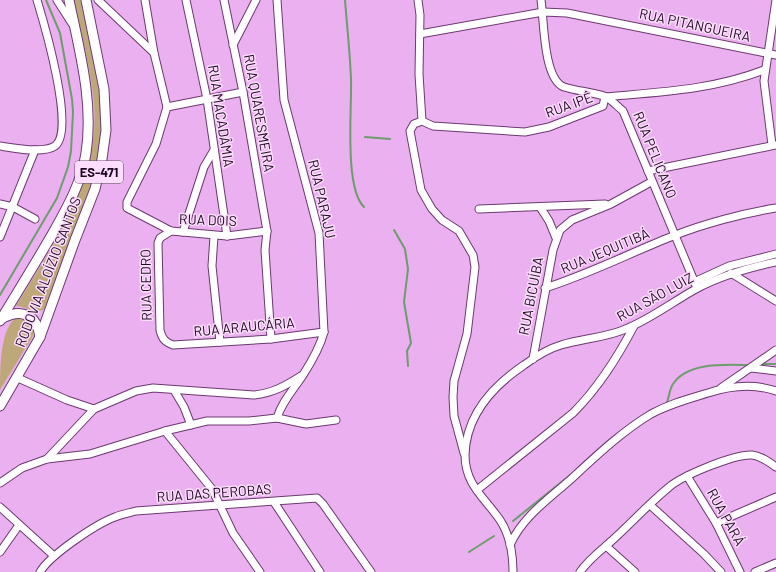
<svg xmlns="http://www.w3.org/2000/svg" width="776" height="572" font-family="Barlow,sans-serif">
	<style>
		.green { fill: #bea87a }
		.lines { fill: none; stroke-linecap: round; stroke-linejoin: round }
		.stream { stroke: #6c9d6c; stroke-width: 2 }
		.minor-casing { stroke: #6c3970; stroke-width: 9 }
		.major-casing { stroke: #6c3970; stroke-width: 11 }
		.minor { stroke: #fff; stroke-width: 7 }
		.major { stroke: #fff; stroke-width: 9 }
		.labels { text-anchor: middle; stroke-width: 3; stroke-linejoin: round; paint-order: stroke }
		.shield { fill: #fcddfd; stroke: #604861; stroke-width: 1 }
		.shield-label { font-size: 13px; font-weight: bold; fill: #1d081e }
		.street-label { font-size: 14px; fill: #1d081e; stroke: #fcddfd }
	</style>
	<rect width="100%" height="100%" fill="#ebb0ef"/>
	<g class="green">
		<path d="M74 0H82C90 36 104 83 103 119 100 185 69 247 46 307 38 317 26 306 16 306 54 243 100 181 94 104 91 69 81 34 74 0Z"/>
		<path d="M18 317 28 320 34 329 33 336 0 390C0 368 0 325 18 317Z"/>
	</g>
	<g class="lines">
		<g class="stream">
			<path d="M345 0C347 26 350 53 351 79 352 107 344 188 364 207"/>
			<polyline points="365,137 390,139"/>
			<polyline points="394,230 405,249 408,269 404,302 411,343 407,351 408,366"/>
			<polyline points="0,295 57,198 68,167 71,151 73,112 72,99 60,33 46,0"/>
			<polyline points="759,364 776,364"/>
			<path d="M666 405C669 399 669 390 673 384 688 361 727 365 751 365"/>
			<polyline points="513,521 574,472"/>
			<polyline points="469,552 494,536"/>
		</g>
		<defs>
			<g id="minor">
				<polyline points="57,0 73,25"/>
				<polyline points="98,0 154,53"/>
				<polyline points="145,0 154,53 167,107 156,144 127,202 127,208 171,231 227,236 267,231"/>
				<polyline points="186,0 207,99 227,236"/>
				<polyline points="224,0 243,92 267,231 265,250 271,339"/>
				<path d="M277 0 284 100 319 233 324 332C320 347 312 361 303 375 294 389 282 401 277 418"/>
				<polyline points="418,0 420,15 419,74 422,121"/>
				<path d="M541 0C544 19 543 79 564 87 577 91 591 92 604 96 611 99 617 106 623 111L697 288"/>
				<polyline points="420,34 543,12 567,13 776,55"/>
				<polyline points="233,45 256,0"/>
				<path d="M605 97C660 92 712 90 764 70"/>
				<polyline points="167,107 243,92"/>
				<polyline points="422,121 414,124 410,131 421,190 432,209 442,220 459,231 473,255 475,267 467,334 454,381 453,397 454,416 464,453"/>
				<polyline points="422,121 433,126 525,132 549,127 603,106 605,97"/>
				<polyline points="772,145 764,81 776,0"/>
				<path d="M0 146C13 148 43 154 55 146 76 131 44 23 37 0"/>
				<polyline points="648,171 776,145"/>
				<polyline points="0,204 13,207 35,219"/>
				<polyline points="540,207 549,221 556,238"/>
				<polyline points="479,209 605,204"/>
				<path d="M171 231 160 238 158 243 160 330C162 339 165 342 173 345L271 339 324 332"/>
				<polyline points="183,232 204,167 214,150"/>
				<polyline points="214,236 212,266 220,342"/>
				<polyline points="0,237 35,150"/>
				<polyline points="731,273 776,301"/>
				<polyline points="694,282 729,266 776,254"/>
				<path d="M545 288C589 274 630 253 673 236 703 224 744 213 776 208"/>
				<polyline points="533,359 553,250 560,230 572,220 611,204 651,182"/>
				<polyline points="751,368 776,371"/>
				<path d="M18 378 67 400 94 409 136 391 153 388 254 395C273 393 285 386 301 376"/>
				<polyline points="721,388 776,350"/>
				<polyline points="174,390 184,407 191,425"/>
				<polyline points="165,431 212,489 233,533 260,572"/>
				<polyline points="47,459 94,409"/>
				<polyline points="687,476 716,523 740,572"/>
				<polyline points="0,483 22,468 47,459 90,454 165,431 207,421 249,421 277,418 306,424 336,420"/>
				<path d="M477 490 573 413C599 387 617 358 634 326"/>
				<polyline points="274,502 320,572"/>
				<polyline points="650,505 704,554 721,572"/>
				<polyline points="0,507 54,556"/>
				<polyline points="716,523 776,497"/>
				<path d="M510 545C522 518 547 500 569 481 595 457 621 432 651 414 669 404 688 399 708 393 730 386 753 383 776 391"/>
				<polyline points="606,546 635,572"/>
				<polyline points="0,552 19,525"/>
				<path d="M40 572C50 555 96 524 115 517 122 514 129 513 136 511L317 498 323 504 371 572"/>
				<path d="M513 572C513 554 510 535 500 520 485 498 465 485 465 455 466 415 493 386 524 365 535 357 547 349 561 345 583 338 607 338 628 328 652 318 674 301 696 289 722 275 748 268 776 262"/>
				<path d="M580 572C590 557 606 547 619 534 635 519 651 502 668 488 681 476 734 454 752 455 761 456 769 462 776 467"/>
				<polyline points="755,572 776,563"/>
			</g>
			<g id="major">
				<path d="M3 318C22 308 37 315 40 337"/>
				<path d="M0 321C18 291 37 261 54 231 68 206 82 181 86 153 94 102 79 49 69 0"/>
				<polyline points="0,406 40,337 75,240 95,189 102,159 106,130 104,89 86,0"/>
			</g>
		</defs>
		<use href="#minor" class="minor-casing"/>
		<use href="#major" class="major-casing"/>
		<use href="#minor" class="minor"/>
		<use href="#major" class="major"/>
	</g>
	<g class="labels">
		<rect class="shield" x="75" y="161" width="48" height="22" rx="3"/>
		<g class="shield-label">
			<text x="99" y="177">ES-471</text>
		</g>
		<g class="street-label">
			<text transform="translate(695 25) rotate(12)" y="5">RUA PITANGUEIRA</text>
			<text transform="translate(569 105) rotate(-20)" y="5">RUA IPÊ</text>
			<text transform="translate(259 113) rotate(80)" y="5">RUA QUARESMEIRA</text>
			<text transform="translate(221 116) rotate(81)" y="5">RUA MACADÂMIA</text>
			<text transform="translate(655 155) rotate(68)" y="5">RUA PELICANO</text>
			<text transform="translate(322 199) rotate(77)" y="5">RUA PARAJU</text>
			<text transform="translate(208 220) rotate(2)" y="5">RUA DOIS</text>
			<text transform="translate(605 251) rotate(-23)" y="5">RUA JEQUITIBÁ</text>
			<text transform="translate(48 272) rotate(-69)" y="5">RODOVIA ALOÍZIO SANTOS</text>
			<text transform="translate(146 285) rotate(-91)" y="5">RUA CEDRO</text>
			<text transform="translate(531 296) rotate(-79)" y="5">RUA BICUÍBA</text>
			<text transform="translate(655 297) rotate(-29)" y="5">RUA SÃO LUIZ</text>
			<text transform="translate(244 327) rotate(-5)" y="5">RUA ARAUCÁRIA</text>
			<text transform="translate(214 493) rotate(-4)" y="5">RUA DAS PEROBAS</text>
			<text transform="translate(726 517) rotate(61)" y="5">RUA PARÁ</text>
		</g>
	</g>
</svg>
